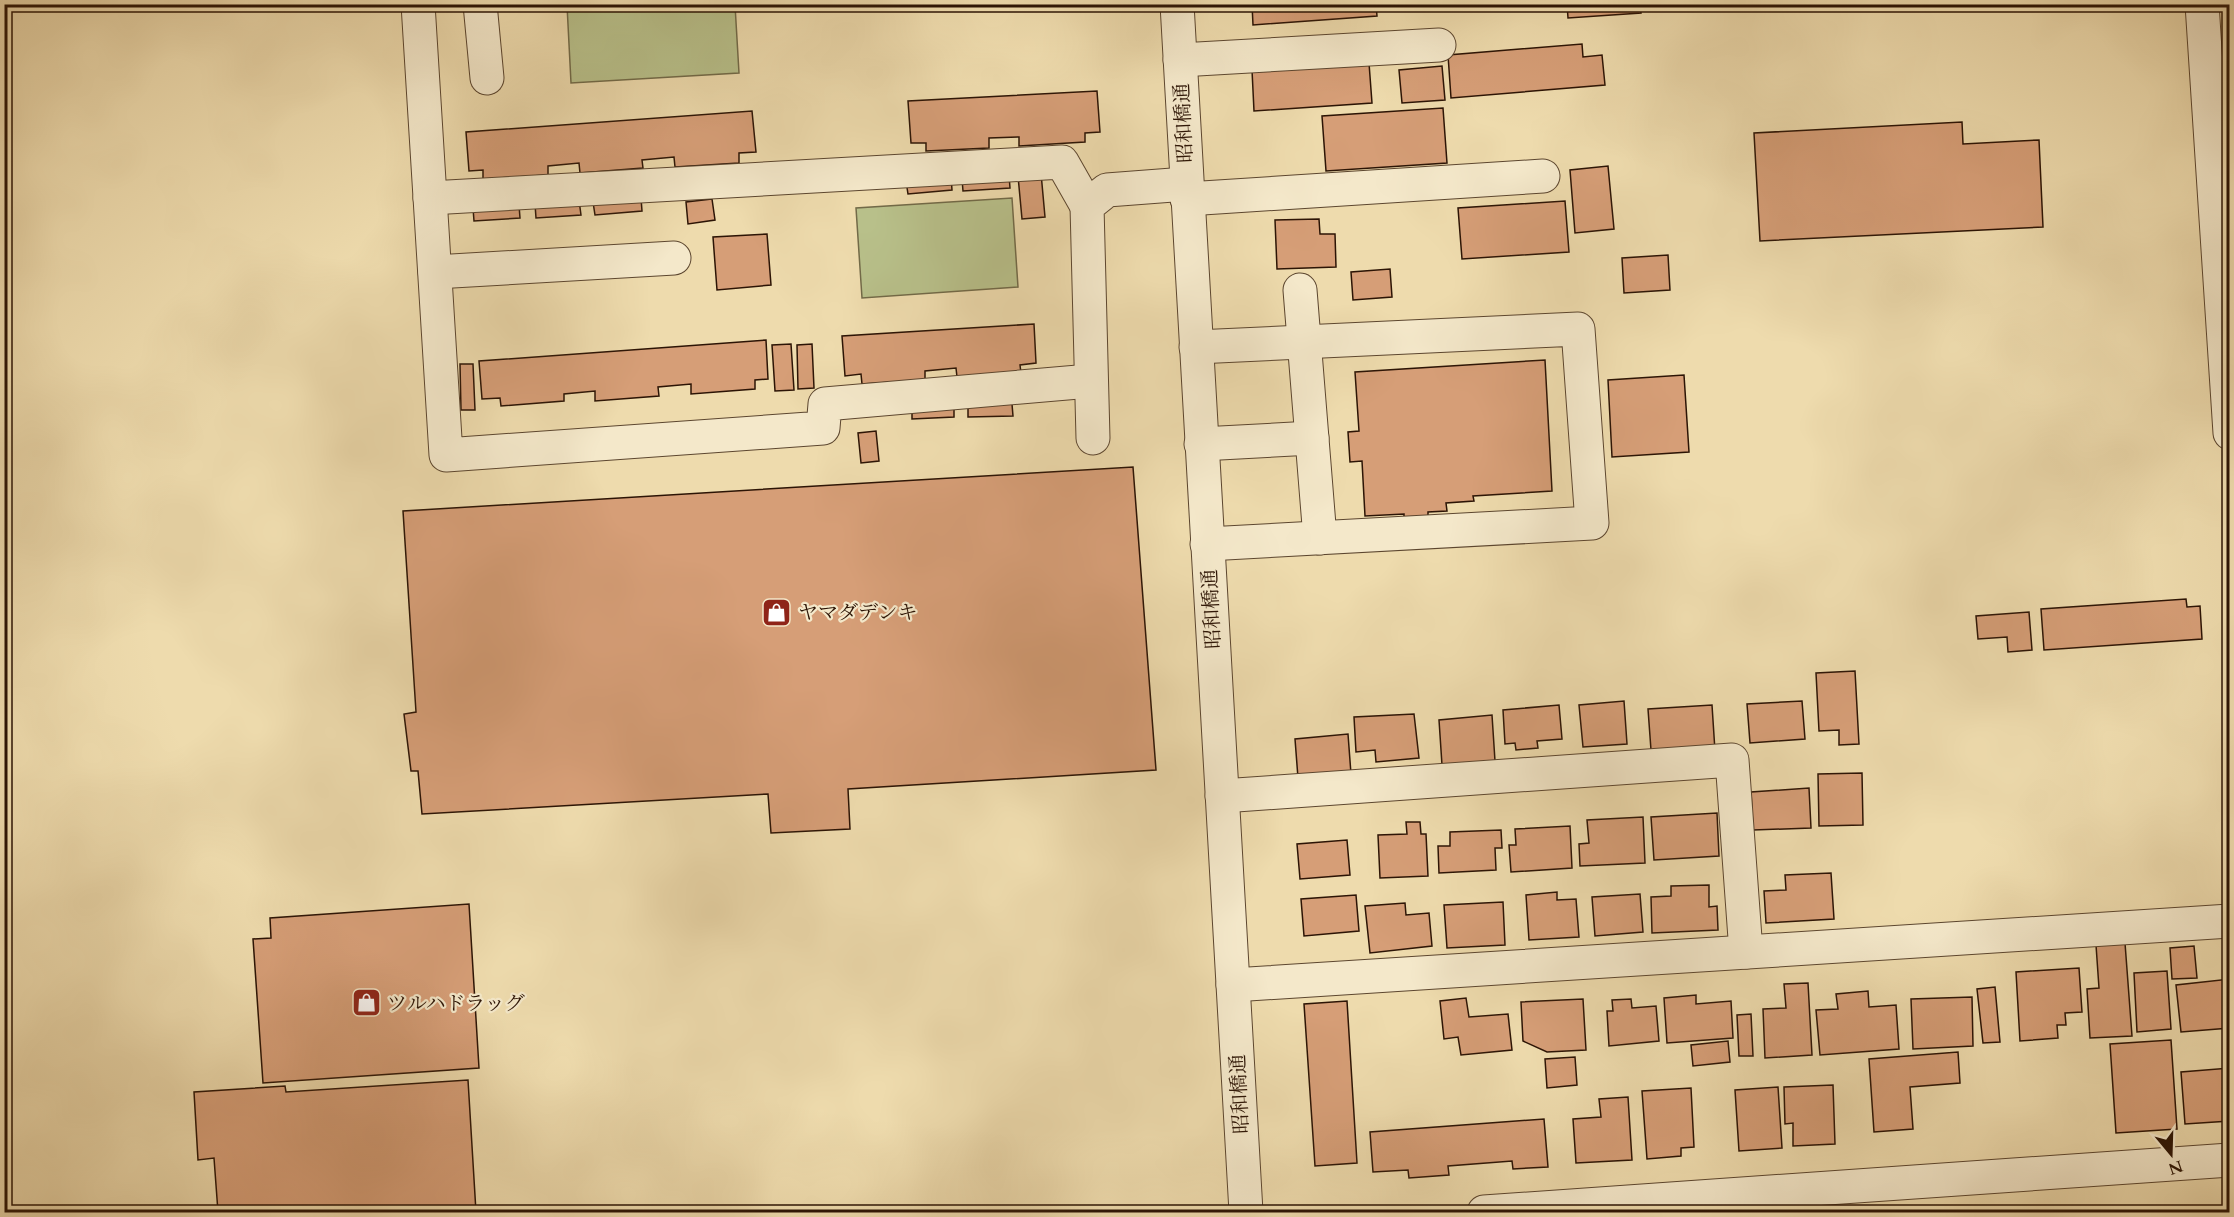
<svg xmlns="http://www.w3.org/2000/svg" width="2234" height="1217" font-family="Cardo,'Noto Serif JP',serif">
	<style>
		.green { fill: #b8c08a; stroke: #726a48; stroke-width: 1.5 }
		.building { fill: #d69e77; stroke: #2c1405; stroke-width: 1.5 }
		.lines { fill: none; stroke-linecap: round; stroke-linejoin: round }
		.minor-casing { stroke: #5c462f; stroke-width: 35 }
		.minor { stroke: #f4e8ca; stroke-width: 33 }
		.labels { text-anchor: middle; stroke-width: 4.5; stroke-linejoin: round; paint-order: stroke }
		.street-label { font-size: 20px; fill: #2c1405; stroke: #f4e8ca }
		.poi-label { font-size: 20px; fill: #2c1405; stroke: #f4e8ca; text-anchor: start }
	</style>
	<rect width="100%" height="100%" fill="#eedbad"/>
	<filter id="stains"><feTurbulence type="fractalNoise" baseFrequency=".00333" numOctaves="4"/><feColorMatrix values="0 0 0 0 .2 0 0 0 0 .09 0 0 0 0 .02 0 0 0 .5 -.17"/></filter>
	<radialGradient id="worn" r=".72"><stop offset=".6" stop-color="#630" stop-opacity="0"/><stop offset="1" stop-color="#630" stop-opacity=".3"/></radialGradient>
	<g class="green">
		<polygon points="567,5 735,5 739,73 571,83"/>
		<polygon points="1012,198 1018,287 862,298 856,208"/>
	</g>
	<g class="building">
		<polygon points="1252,4 1376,4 1377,16 1253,25"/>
		<polygon points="1567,4 1640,4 1641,13 1568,18"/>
		<polygon points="1582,44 1583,57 1602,55 1605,85 1451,98 1448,55"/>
		<polygon points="1369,63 1372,103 1254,111 1252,70"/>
		<polygon points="1442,66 1445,100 1402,103 1399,70"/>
		<polygon points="1097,91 1100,132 1085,133 1085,142 1019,146 1019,137 989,138 989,148 926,151 926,143 911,143 908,101"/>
		<polygon points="1443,108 1447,163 1326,171 1322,116"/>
		<polygon points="752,111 756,152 739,153 739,163 675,167 674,157 642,160 643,168 580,173 579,163 548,166 548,175 483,179 483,170 469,171 466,132"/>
		<polygon points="1962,122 1963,144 2039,140 2043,227 1760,241 1754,133"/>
		<polygon points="1608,166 1614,229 1575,233 1570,170"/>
		<polygon points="1041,173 1045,217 1022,219 1018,176"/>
		<polygon points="1009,175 1010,188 963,191 962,179"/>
		<polygon points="951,176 952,190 908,194 906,181"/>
		<polygon points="641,198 642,211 595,215 593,202"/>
		<polygon points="712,199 715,220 688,224 686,202"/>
		<polygon points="579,200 581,215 536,218 535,204"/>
		<polygon points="1565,201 1569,252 1462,259 1458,208"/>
		<polygon points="519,205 520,218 474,221 473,208"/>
		<polygon points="1319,219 1320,234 1335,234 1336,267 1277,269 1275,220"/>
		<polygon points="767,234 771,285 717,290 713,237"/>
		<polygon points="1668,255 1670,290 1624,293 1622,258"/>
		<polygon points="1390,269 1392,297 1353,300 1351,272"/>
		<polygon points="1034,324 1036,363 1020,365 1021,373 957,377 956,368 925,371 925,380 862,384 861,374 845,376 842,336"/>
		<polygon points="766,340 768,379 755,380 755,389 691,394 691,384 658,387 659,396 595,401 595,391 564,394 564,401 501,406 500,398 482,399 479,361"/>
		<polygon points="791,344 794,390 775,391 772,345"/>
		<polygon points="812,344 814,388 798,389 797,345"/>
		<polygon points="1545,360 1552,491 1473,496 1474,501 1446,503 1447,511 1428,512 1428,520 1404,522 1404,514 1365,516 1362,461 1350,462 1348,432 1359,431 1355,372"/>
		<polygon points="460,364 473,364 475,410 461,410"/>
		<polygon points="1684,375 1689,452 1612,457 1608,380"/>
		<polygon points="1012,404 1013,416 968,417 968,405"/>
		<polygon points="954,406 954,417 912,419 912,409"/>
		<polygon points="876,431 879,461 861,463 858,433"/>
		<polygon points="1133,467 1156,770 848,789 850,829 771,833 768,794 422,814 418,771 411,771 404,714 416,712 403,511"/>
		<polygon points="2186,599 2187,607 2200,606 2202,639 2044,650 2041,609"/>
		<polygon points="2029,612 2032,650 2008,652 2007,637 1978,639 1976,616"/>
		<polygon points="1855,671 1859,744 1839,745 1839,730 1819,731 1816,673"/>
		<polygon points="1624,701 1627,744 1583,747 1579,705"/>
		<polygon points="1802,701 1805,739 1750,743 1747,704"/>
		<polygon points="1559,705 1562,739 1537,741 1538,748 1516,750 1515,743 1505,744 1503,710"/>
		<polygon points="1712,705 1715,751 1651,750 1648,709"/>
		<polygon points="1414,714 1419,758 1376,762 1375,750 1356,752 1354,717"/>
		<polygon points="1492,715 1495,761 1442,765 1439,720"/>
		<polygon points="1348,734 1351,774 1298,778 1295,739"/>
		<polygon points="1862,773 1863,825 1819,826 1818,774"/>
		<polygon points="1809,788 1811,828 1753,830 1751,792"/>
		<polygon points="1717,813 1719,856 1654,860 1651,817"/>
		<polygon points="1643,817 1645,863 1580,866 1579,844 1589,843 1587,820"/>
		<polygon points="1406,822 1420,822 1421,834 1426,834 1428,876 1380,878 1378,835 1407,834"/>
		<polygon points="1570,826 1572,868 1511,872 1509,845 1516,845 1515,829"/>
		<polygon points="1501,830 1502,848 1495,848 1496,870 1439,873 1438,846 1450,846 1450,832"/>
		<polygon points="1347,840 1350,875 1300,879 1297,844"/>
		<polygon points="1831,873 1834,919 1766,923 1764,891 1786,890 1785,875"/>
		<polygon points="1709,885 1709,907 1717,906 1718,930 1652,933 1651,897 1671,896 1671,886"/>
		<polygon points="1557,892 1557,900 1576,899 1579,937 1529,940 1526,895"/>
		<polygon points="1640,894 1643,932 1595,936 1592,897"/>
		<polygon points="1356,895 1359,931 1304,936 1301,899"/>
		<polygon points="1503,902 1505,945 1447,948 1444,905"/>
		<polygon points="1405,903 1406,915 1429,913 1432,946 1370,953 1365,906"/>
		<polygon points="469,904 479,1068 263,1083 253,939 271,938 270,918"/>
		<polygon points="2125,943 2132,1036 2090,1038 2087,989 2099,988 2096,945"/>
		<polygon points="2194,946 2197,978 2172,979 2170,948"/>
		<polygon points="2079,968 2082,1012 2065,1013 2066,1025 2057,1025 2058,1038 2020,1041 2016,972"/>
		<polygon points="2167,971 2171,1029 2137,1032 2134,973"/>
		<polygon points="2230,979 2230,1028 2181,1032 2176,985"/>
		<polygon points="1808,983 1812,1055 1765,1058 1763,1009 1786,1008 1784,984"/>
		<polygon points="1995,987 2000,1042 1983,1043 1977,989"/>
		<polygon points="1868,991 1869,1007 1896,1005 1899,1049 1820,1055 1816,1010 1838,1009 1836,994"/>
		<polygon points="1696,995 1696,1004 1731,1001 1733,1038 1667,1043 1664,998"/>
		<polygon points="1972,997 1973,1046 1913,1049 1911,999"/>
		<polygon points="1466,998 1469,1017 1508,1014 1512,1050 1461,1055 1458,1037 1444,1039 1440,1001"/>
		<polygon points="1583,999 1586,1050 1547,1052 1523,1041 1521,1002"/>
		<polygon points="1631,999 1632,1008 1656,1006 1659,1041 1609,1046 1607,1011 1613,1011 1612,1000"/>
		<polygon points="1347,1001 1357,1163 1315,1166 1304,1004"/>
		<polygon points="1751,1014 1753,1056 1739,1056 1737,1015"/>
		<polygon points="2171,1040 2177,1129 2116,1133 2110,1044"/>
		<polygon points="1728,1041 1730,1062 1693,1066 1691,1045"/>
		<polygon points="1958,1052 1960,1083 1910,1087 1913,1129 1874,1132 1869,1059"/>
		<polygon points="1575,1057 1577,1085 1547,1088 1545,1059"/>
		<polygon points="2230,1068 2230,1121 2185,1124 2181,1072"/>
		<polygon points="468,1080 476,1212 218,1212 214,1158 198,1160 194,1092 285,1086 286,1092"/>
		<polygon points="1833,1085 1835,1144 1793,1146 1793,1123 1785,1124 1784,1087"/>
		<polygon points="1778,1087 1782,1148 1739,1151 1735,1090"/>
		<polygon points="1691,1088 1694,1147 1681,1148 1681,1156 1647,1159 1642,1091"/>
		<polygon points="1628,1097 1632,1160 1576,1163 1573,1119 1601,1117 1599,1099"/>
		<polygon points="1544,1119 1548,1167 1513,1169 1512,1161 1448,1166 1449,1175 1409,1178 1408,1170 1373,1172 1370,1132"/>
	</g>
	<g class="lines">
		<defs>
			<g id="minor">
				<polyline points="418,4 446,455 823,428 825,404 1090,381"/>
				<polyline points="480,4 487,78"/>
				<polyline points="1177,4 1246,1212"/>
				<polyline points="2202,4 2230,433"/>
				<polyline points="1180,60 1439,45"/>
				<polyline points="430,198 1062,162 1087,206"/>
				<polyline points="1187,199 1543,176"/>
				<polyline points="435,272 674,258"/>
				<polyline points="1300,290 1320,538"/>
				<polyline points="1196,347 1578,329 1592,523 1207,544"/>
				<polyline points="1093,438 1087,206 1107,190 1186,184"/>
				<polyline points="1201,444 1312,438"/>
				<polyline points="1222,796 1732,760 1746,952"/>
				<polyline points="1233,985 2230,921"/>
				<polyline points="1484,1212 2230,1160"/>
			</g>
		</defs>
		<use href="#minor" class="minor-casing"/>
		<use href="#minor" class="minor"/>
	</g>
	<defs>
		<symbol id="shop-square" viewBox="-11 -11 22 22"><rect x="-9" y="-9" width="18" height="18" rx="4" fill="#8f2418" stroke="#f4e8ca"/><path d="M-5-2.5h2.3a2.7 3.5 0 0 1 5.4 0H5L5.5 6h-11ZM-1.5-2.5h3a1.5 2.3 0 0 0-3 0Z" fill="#fff"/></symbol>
	</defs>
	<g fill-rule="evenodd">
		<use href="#shop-square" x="760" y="596" width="33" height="33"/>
		<use href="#shop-square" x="350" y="986" width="33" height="33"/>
	</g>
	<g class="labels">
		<g class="street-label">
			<text transform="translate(1183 123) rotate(-93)" y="7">昭和橋通</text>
			<text transform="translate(1211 609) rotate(-93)" y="7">昭和橋通</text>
			<text transform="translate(1239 1094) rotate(-93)" y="7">昭和橋通</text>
		</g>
		<g class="poi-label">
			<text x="798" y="619">ヤマダデンキ</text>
			<text x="387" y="1010">ツルハドラッグ</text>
		</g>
	</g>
	<rect width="2234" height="1217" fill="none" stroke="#eedbad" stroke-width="24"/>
	<rect x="6" y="6" width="2222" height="1205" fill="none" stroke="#2c1405" stroke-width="3"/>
	<rect x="12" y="12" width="2210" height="1193" fill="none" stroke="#2c1405" stroke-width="1.5"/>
	<g transform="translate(2171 1154) rotate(161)" stroke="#f4e8ca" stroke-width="4.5" paint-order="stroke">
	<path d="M0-4.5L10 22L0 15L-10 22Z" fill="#2c1405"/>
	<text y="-9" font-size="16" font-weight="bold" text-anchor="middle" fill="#2c1405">N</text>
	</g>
	<rect width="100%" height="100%" filter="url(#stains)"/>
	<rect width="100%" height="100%" fill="url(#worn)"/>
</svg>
